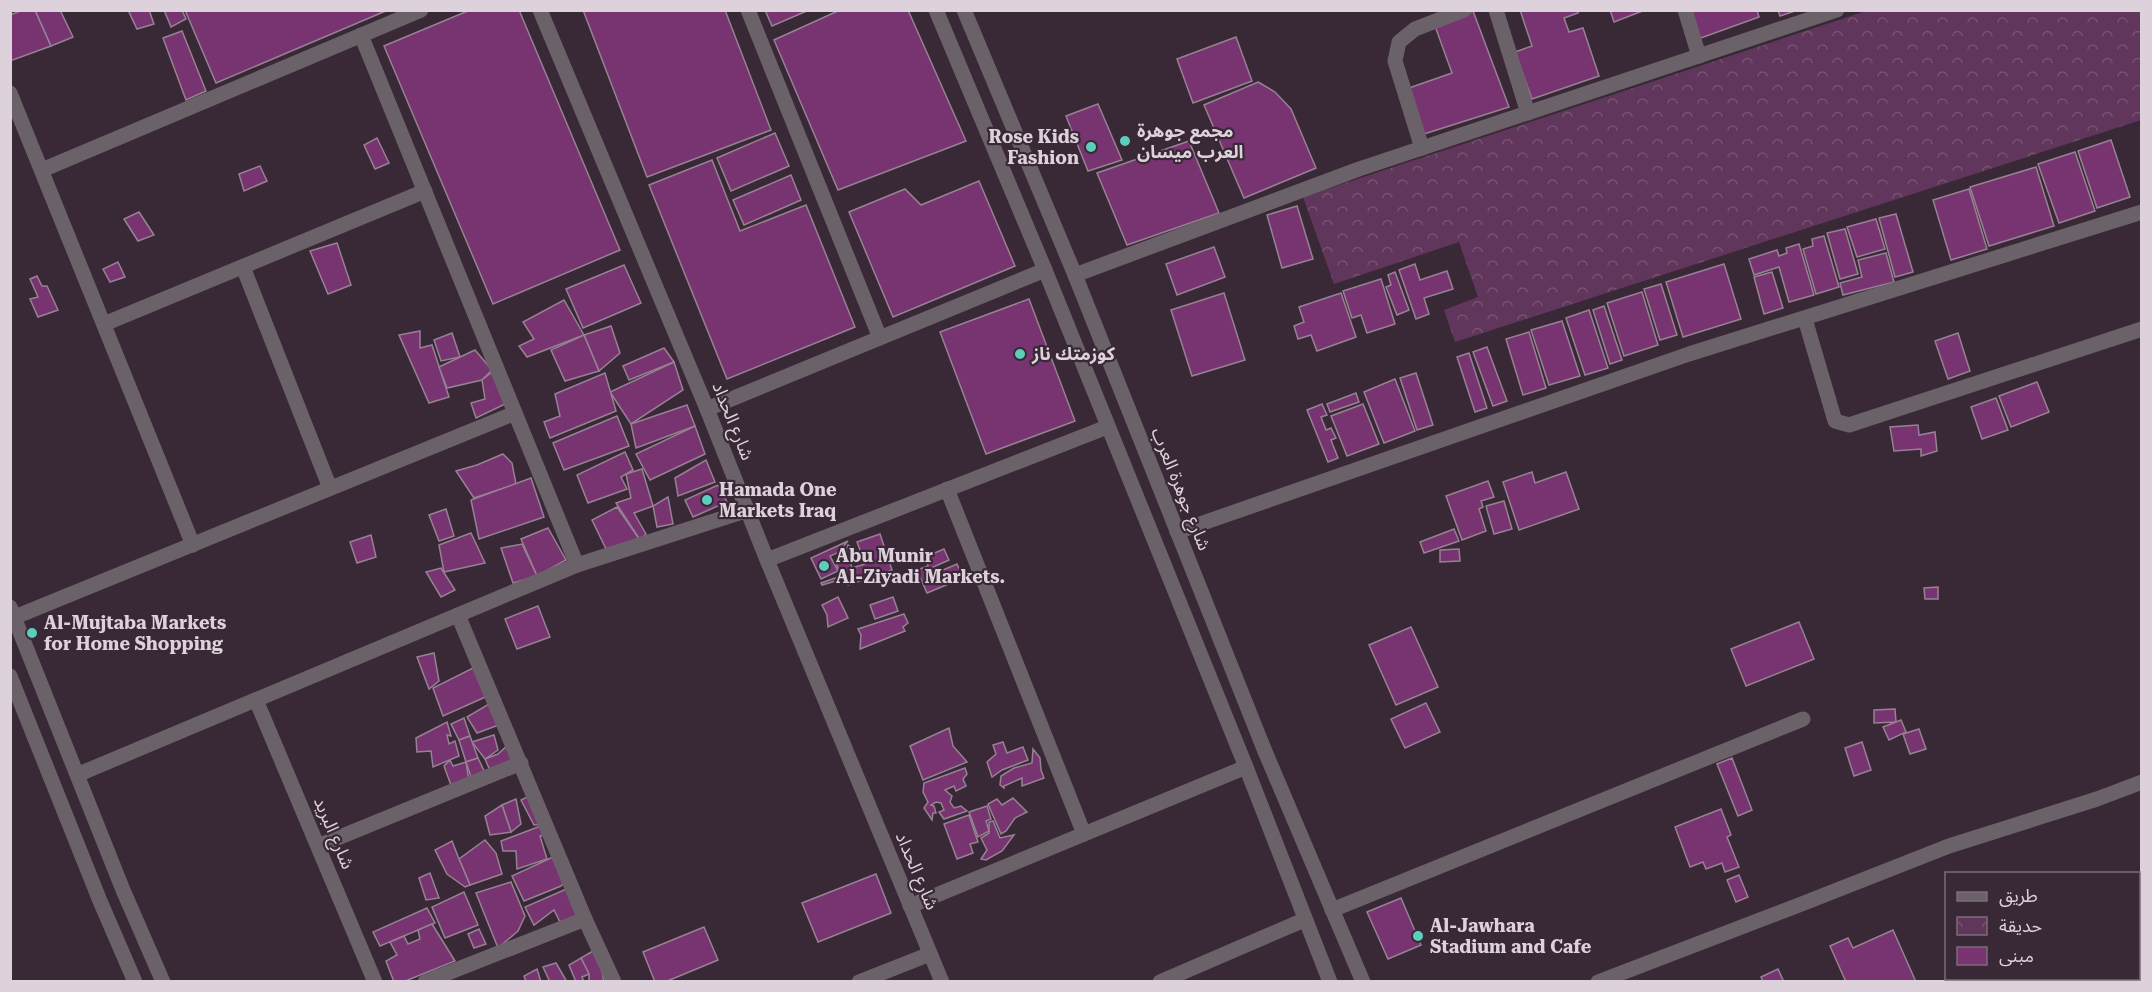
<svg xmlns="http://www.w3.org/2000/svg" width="2152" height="992" font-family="'Roboto Serif','Noto Sans Arabic',serif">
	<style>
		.park { fill: url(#park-crowns) }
		.building { fill: #773471; stroke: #968293; stroke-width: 1.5 }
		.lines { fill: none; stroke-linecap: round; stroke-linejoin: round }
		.minor { stroke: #6b6269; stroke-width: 15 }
		.tertiary { stroke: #6b6269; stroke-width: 15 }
		.poi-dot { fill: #5bcebc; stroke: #392836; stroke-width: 2 }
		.labels { text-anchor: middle; stroke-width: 4.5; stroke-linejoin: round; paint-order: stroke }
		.poi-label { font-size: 18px; font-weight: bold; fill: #ddd2db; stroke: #392836; text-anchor: start }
		.street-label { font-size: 18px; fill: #ddd2db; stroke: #392836 }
	</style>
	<defs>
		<pattern id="park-crowns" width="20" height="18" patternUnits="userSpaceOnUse" patternTransform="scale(1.5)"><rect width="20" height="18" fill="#61365c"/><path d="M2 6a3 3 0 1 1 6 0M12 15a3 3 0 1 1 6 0" fill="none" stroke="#775273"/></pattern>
	</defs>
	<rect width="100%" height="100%" fill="#392836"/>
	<polygon class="park" points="1866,11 2141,11 2141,120 1455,342 1444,310 1478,297 1459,242 1334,284 1303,197"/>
	<g class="building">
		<polygon points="23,10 35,10 51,46 10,61 10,15"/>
		<polygon points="35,10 60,10 73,37 51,46"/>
		<polygon points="128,10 149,10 154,24 137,29"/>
		<polygon points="164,10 182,10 186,19 171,27"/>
		<polygon points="185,10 388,10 216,83"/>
		<polygon points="470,10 519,10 620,250 493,304 384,46"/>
		<polygon points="583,10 725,10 771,130 647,177"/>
		<polygon points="765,10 809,10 772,26"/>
		<polygon points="840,10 908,10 966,141 838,190 774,40"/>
		<polygon points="1520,10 1578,10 1578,13 1564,18 1569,32 1583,28 1599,76 1532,99 1515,52 1532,46"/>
		<polygon points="1610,10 1645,10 1614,22"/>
		<polygon points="1688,10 1757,10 1759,17 1698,39"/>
		<polygon points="1778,10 1798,10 1780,16"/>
		<polygon points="1473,11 1509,107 1424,134 1409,88 1452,73 1435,26"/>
		<polygon points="182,31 206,91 186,100 163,38"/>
		<polygon points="1236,37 1252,81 1193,103 1177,59"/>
		<polygon points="1258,82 1275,92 1291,109 1316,168 1244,198 1204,105"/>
		<polygon points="1098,104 1122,160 1088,171 1066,116"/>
		<polygon points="775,133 789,166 731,191 717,158"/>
		<polygon points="377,138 389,163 375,169 364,145"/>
		<polygon points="2111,140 2130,197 2097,208 2078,151"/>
		<polygon points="1189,141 1219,213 1127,245 1097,173"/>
		<polygon points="2075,152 2095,211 2059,223 2038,164"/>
		<polygon points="712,160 740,231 806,205 855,327 727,379 649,185"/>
		<polygon points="260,166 267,181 244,191 239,174"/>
		<polygon points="2036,167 2054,226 1989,246 1970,187"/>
		<polygon points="791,175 801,200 744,225 733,200"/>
		<polygon points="979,181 1015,266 893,317 849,212 905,189 921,205"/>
		<polygon points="1969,189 1987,249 1951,260 1933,200"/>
		<polygon points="1297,206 1313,259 1282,268 1267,215"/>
		<polygon points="139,212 154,235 138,241 124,219"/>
		<polygon points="1896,214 1913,272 1895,277 1879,218"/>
		<polygon points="1876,219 1885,249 1857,257 1847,227"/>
		<polygon points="1845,229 1858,274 1840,279 1827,233"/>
		<polygon points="1824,236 1839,287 1816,294 1803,249 1813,246 1812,239"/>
		<polygon points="337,243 351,285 328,294 310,251"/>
		<polygon points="1799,244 1814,295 1789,302 1779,267 1754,275 1749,259 1777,250 1779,256 1787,253 1786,248"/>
		<polygon points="1214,247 1225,277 1177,295 1166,264"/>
		<polygon points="1886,253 1894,282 1843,295 1840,283 1862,277 1858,260"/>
		<polygon points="118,262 125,277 110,282 103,269"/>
		<polygon points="1415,264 1420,280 1447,271 1453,289 1424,298 1429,314 1416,319 1399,270"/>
		<polygon points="1724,264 1741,319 1683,337 1666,282"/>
		<polygon points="624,265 641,303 583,328 566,289"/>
		<polygon points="1395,272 1409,310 1397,315 1386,287 1391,285 1388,275"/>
		<polygon points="1772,272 1783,308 1764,314 1754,277"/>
		<polygon points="37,276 42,286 47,286 58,310 38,317 30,299 38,297 30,279"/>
		<polygon points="1381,279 1395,324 1367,333 1361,315 1352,318 1343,291"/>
		<polygon points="1661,284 1677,335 1660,340 1644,289"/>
		<polygon points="1642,292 1658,345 1624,356 1607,303"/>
		<polygon points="1224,293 1245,360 1192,376 1171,310"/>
		<polygon points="1341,293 1356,337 1317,351 1311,335 1298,339 1294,326 1304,322 1299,307"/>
		<polygon points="1029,299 1075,421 986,454 940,332"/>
		<polygon points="564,300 584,335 527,357 519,346 534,339 523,322"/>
		<polygon points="1604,306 1622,360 1610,364 1593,310"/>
		<polygon points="1589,310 1608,368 1585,375 1566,318"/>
		<polygon points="1562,321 1580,376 1549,385 1531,330"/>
		<polygon points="611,326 620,353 599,371 584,335"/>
		<polygon points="420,331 420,348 432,345 449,397 429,403 399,335"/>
		<polygon points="1529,332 1546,388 1523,395 1506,339"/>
		<polygon points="452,333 460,357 441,361 434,340"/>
		<polygon points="1958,333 1970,371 1948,379 1935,341"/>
		<polygon points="584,335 599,371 565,381 551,350"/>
		<polygon points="1487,347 1507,401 1493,406 1473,352"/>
		<polygon points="664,348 674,362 629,380 623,366"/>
		<polygon points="475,350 492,370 482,380 447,388 439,367"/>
		<polygon points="1469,353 1487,408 1475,412 1457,357"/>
		<polygon points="674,362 683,390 631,424 610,392"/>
		<polygon points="497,368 507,403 476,418 471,403 485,399 482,380"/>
		<polygon points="605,373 616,411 550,438 544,422 560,416 555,394"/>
		<polygon points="1416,373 1433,425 1417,430 1400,378"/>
		<polygon points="1395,379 1415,431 1384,443 1364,392"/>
		<polygon points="2037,382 2049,412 2011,427 1999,396"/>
		<polygon points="1356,393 1359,402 1330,412 1327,404"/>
		<polygon points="1996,398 2008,430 1982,439 1971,407"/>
		<polygon points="1322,404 1327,415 1321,417 1326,430 1331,428 1336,438 1331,440 1338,458 1328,462 1307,410"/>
		<polygon points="1363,404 1379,444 1347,456 1331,416"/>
		<polygon points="687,405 695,426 636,448 631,424"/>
		<polygon points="617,416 629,446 564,470 553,443"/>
		<polygon points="1918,425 1919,435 1935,432 1937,451 1921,456 1921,449 1894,451 1890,427"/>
		<polygon points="695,426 705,454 650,480 636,454"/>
		<polygon points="625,452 633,470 621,477 627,489 588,503 577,475"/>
		<polygon points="503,454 512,463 516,484 474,498 456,471 477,465"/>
		<polygon points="706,460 715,482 678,496 675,478"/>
		<polygon points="642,469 653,506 634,513 646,534 640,540 616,503 631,498 626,474"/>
		<polygon points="1532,472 1535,483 1566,472 1579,509 1519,530 1503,482"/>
		<polygon points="531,478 544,517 479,539 471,500"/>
		<polygon points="1488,481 1494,497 1481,501 1483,507 1479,509 1486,531 1462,540 1446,496"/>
		<polygon points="718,485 727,502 693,517 685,500"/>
		<polygon points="668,497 673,524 657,527 653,506"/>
		<polygon points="1504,501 1512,529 1494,534 1486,506"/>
		<polygon points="617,507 640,540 609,555 592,520"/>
		<polygon points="446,509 454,536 439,541 429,515"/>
		<polygon points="548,528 566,560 537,576 521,539"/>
		<polygon points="1454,529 1459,541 1424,553 1420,542"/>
		<polygon points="471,533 485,563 444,572 439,545"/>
		<polygon points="880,534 892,570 848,585 844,573 843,579 822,585 821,583 841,576 835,560 845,556 839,552 830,556 838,571 821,579 811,558 848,541 842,548 846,550 848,545 853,548 857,558 850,561 852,568 865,564 857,542"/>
		<polygon points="371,535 376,557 357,563 350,542"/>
		<polygon points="522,544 537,576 513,583 501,548"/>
		<polygon points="944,549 949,560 931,568 932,570 936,573 957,564 963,578 927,593 917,570 928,566 925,557"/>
		<polygon points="1459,549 1460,561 1440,562 1440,550"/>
		<polygon points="441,568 455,590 441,597 426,572"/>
		<polygon points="1938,587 1938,599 1925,599 1924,588"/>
		<polygon points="838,597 848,618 828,627 827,615 822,605"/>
		<polygon points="893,597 898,611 875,619 870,605"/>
		<polygon points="538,606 550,637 517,649 505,619"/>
		<polygon points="904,614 908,623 903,627 905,631 860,649 861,635 858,629"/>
		<polygon points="1799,622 1814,659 1746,686 1731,649"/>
		<polygon points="1411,627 1438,687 1396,705 1369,645"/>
		<polygon points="434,653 439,681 429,689 417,657"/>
		<polygon points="479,665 492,694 443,716 433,688"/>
		<polygon points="494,701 504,723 477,733 467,717"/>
		<polygon points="1426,703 1440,732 1405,748 1391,719"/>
		<polygon points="1895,709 1896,722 1874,723 1874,710"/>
		<polygon points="464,718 470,736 459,740 451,724"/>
		<polygon points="1901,720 1906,732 1889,740 1883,727"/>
		<polygon points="447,722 451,736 447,735 449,744 455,741 459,756 433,767 431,751 417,752 416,738"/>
		<polygon points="949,728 953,746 967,762 923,780 910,746"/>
		<polygon points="1919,729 1926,749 1910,754 1903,734"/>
		<polygon points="494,735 498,750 485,759 472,742"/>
		<polygon points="470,736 478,758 466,762 459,740"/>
		<polygon points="1003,742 1007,753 1023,747 1028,760 1002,770 992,777 987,762 996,754 993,745"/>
		<polygon points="1862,742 1871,770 1854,776 1845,748"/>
		<polygon points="510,743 521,763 492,775 485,759 498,754"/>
		<polygon points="1033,749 1040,758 1041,770 1044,778 1022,786 1022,778 1004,786 1004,788 1000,785 1001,776 1014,768 1032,763"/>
		<polygon points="478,758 487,777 473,783 466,762"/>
		<polygon points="1732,758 1752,810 1738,816 1717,764"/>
		<polygon points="450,760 453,766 466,762 469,781 452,788 444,766"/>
		<polygon points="965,768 967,774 963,779 966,786 956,791 954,786 945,790 952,796 950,802 954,808 961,806 967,811 944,819 939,812 944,810 941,803 936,802 931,805 934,806 936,813 933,813 932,820 924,808 928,802 923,792 924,783"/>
		<polygon points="531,795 546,824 534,825 521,800"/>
		<polygon points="1013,798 1027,812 1015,818 1006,831 1001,834 988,804 997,799 1002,805"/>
		<polygon points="516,799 521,824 511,832 502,805"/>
		<polygon points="502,805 511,832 490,835 485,816"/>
		<polygon points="987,806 991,819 986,821 989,831 978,837 969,812"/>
		<polygon points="1721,809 1731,835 1727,837 1739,867 1725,872 1722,863 1706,869 1703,862 1690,867 1675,827"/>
		<polygon points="969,815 978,842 970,844 973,853 957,859 944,824"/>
		<polygon points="993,821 1000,838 1014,835 1002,851 986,860 981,859 987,850 981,838 989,833 989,822"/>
		<polygon points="546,824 550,835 540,836 547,859 517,869 516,851 503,851 501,841"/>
		<polygon points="485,840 496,853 502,874 470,885 459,859"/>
		<polygon points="452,841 459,859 470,885 465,887 447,874 435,850"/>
		<polygon points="555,856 568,878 561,886 524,901 512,876"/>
		<polygon points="430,873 439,898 426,900 419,878"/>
		<polygon points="876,874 891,913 818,942 802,903"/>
		<polygon points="1739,875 1748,897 1736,902 1727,880"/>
		<polygon points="511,882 525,916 518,931 498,948 476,893"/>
		<polygon points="571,887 585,919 563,928 554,910 534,925 525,907"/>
		<polygon points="464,892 478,925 445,938 432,907"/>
		<polygon points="1401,898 1421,945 1388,959 1367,912"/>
		<polygon points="2142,903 2142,927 2138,928 2138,904"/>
		<polygon points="427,908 435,923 380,946 373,932"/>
		<polygon points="432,924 455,961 403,982 394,982 386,961 397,955 390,942 404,936 408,944 420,939 418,930"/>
		<polygon points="704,927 718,960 665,982 655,982 643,952"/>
		<polygon points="479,929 486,944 474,948 468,934"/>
		<polygon points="1893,930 1916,982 1846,982 1830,946 1848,938 1853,948"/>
		<polygon points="598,948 604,982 589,982 589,974 581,958"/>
		<polygon points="581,958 589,974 582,977 584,982 576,982 569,965"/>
		<polygon points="556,963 567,982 550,982 543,967"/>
		<polygon points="537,969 541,982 526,982 524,976"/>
		<polygon points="1778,969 1784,982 1763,982 1761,977"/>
	</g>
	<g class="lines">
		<g class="minor">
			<polyline points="540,10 707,409 767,560 942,982"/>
			<polyline points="748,10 880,338"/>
			<polyline points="936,10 1045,270 1246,767 1330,982"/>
			<polyline points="964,10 1075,275 1264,749 1363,982"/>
			<polyline points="1496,10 1528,113"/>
			<polyline points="1685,10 1699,56"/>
			<polyline points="361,35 577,565"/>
			<polyline points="10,93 193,545"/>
			<polyline points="1422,148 1395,61 1399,42 1415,29 1464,10"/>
			<polyline points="42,170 421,10"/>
			<polyline points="243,267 330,488"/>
			<polyline points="1075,275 1359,169 1837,10"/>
			<polyline points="1805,319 1835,421 1849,425 2142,329"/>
			<polyline points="104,324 425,191"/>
			<polyline points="707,409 1045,270"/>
			<polyline points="947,489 1084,834"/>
			<polyline points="1177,532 1689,354 2142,212"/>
			<polyline points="767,560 1107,427"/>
			<polyline points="458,615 585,919 614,982"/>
			<polyline points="15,617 515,413"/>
			<polyline points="256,700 375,982"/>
			<polyline points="79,774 577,565 748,510"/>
			<polyline points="318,846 521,763"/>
			<polyline points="910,906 1246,767"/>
			<polyline points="1332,910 1803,719"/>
			<polyline points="425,982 585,919"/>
			<polyline points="859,982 930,954"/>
			<polyline points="1160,982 1304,920"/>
			<polyline points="1598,982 1799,905 1949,846 2097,799 2142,782"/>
		</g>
		<g class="tertiary">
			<polyline points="10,607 123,890 163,982"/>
			<polyline points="10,676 100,901 135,982"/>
		</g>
	</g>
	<g class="poi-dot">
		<circle cx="1125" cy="141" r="6"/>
		<circle cx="1091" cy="147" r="6"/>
		<circle cx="1020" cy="354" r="6"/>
		<circle cx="707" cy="500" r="6"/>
		<circle cx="824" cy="566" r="6"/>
		<circle cx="32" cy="633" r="6"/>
		<circle cx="1418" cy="936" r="6"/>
	</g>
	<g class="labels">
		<g class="poi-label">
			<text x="1137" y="137">مجمع جوهرة<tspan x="1137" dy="21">العرب ميسان</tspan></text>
			<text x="1079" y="143" text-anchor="end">Rose Kids<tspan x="1079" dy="21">Fashion</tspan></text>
			<text x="1032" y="360">كوزمتك ناز</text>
			<text x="719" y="496">Hamada One<tspan x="719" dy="21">Markets Iraq</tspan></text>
			<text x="836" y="562">Abu Munir<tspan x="836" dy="21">Al-Ziyadi Markets.</tspan></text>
			<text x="44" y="629">Al-Mujtaba Markets<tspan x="44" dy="21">for Home Shopping</tspan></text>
			<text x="1430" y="932">Al-Jawhara<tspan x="1430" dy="21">Stadium and Cafe</tspan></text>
		</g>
		<g class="street-label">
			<text transform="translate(733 421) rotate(68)" y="6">شارع الحداد</text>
			<text transform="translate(1181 489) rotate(68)" y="6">شارع جوهرة العرب</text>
			<text transform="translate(334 833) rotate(67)" y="6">شارع البريد</text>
			<text transform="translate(917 871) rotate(67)" y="6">شارع الحداد</text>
		</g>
	</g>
	<rect width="2152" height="992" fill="none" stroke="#ddd2db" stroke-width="24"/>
	<rect x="1945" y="872" width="195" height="108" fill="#392836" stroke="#7b6c78" stroke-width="1.5"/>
	<rect x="1957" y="892" width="30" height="9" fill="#6b6269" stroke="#7b6c78" stroke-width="1.5"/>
	<text x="1999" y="902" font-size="18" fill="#ddd2db">طريق</text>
	<rect x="1957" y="917" width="30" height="18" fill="url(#park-crowns)" stroke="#7b6c78" stroke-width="1.5"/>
	<text x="1999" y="932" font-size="18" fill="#ddd2db">حديقة</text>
	<rect x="1957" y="947" width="30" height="18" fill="#773471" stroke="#7b6c78" stroke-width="1.5"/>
	<text x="1999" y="962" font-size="18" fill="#ddd2db">مبنى</text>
</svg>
